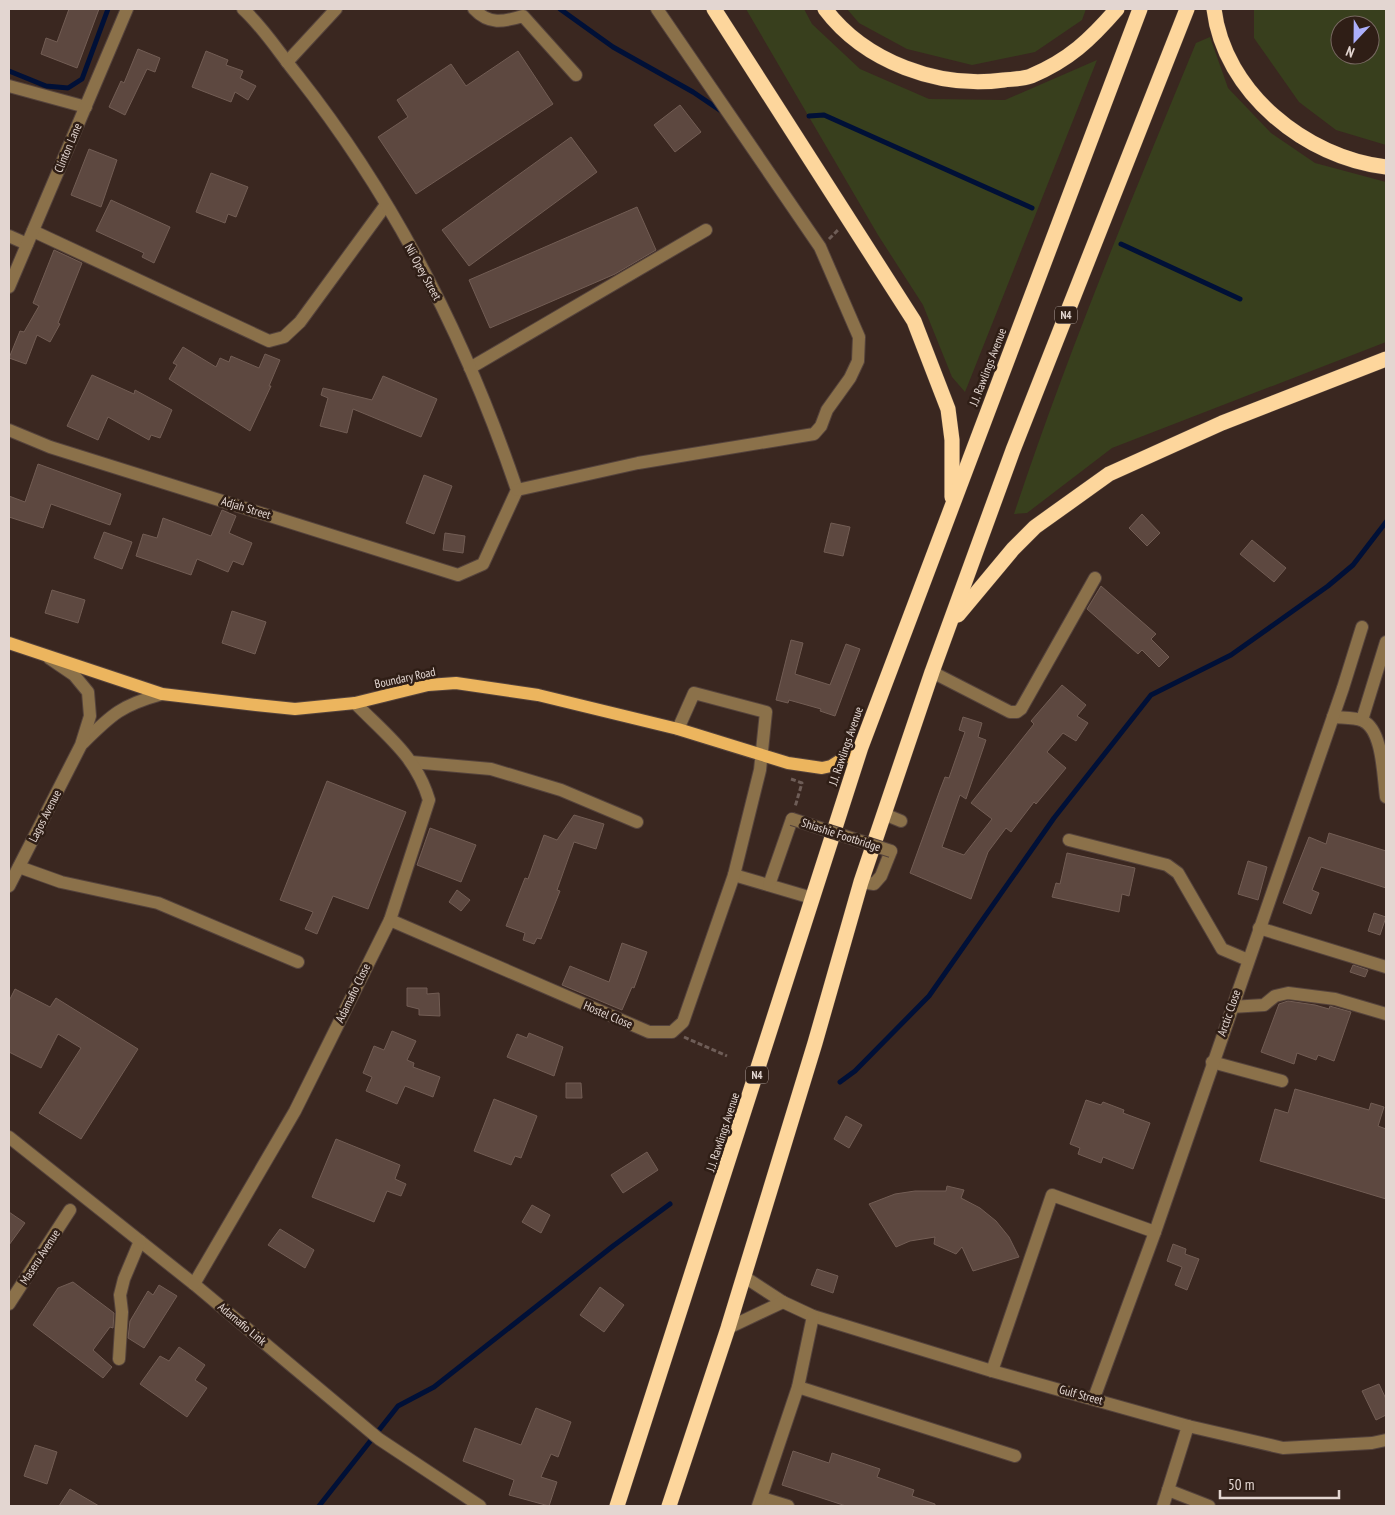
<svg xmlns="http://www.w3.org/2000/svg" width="1395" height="1515" font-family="'PT Sans Narrow',sans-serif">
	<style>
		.green { fill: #383f1d; fill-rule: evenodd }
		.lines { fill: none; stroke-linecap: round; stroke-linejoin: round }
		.stream { stroke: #001037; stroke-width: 5 }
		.building { fill: #5d4840; stroke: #725d54 }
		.minor-casing { stroke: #55433c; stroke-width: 14 }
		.major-casing { stroke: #55433c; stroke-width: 14 }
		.highway-casing { stroke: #55433c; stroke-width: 16 }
		.path { stroke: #6e5d57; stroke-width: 3; stroke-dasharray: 5 2.5; stroke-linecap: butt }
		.minor { stroke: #8b714a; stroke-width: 12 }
		.major { stroke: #ecb55e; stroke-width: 12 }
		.highway { stroke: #fdd69c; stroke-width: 15 }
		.minor-bridge-casing { stroke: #55433c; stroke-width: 14; stroke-linecap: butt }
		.minor-bridge { stroke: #8b714a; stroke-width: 12 }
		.labels { text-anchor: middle; stroke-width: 5; stroke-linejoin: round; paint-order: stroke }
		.shield { fill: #2f1e16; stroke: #ad9f99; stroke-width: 1 }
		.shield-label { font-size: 11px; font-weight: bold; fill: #e3d6d1 }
		.street-label { font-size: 12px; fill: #e3d6d1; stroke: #2f1e16 }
	</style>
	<rect width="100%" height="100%" fill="#3a2720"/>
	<g class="green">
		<polygon points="746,9 804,9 812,24 860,69 929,99 1005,100 1097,60 965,392 952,377 923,305 878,235"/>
		<polygon points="847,9 1086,9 1082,20 1035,52 972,65 907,49 859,23"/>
		<path d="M1254 9H1386V145L1336 130 1299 102 1254 38ZM1340 25H1370V55H1340Z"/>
		<path d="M1210 37 1228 88 1271 133 1315 163 1386 182V342L1112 448 1027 513 1014 514C1067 354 1132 198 1196 43Z"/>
	</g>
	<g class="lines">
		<g class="stream">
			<polyline points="560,9 613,47 693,92 724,113"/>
			<polyline points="9,71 46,86 68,88 82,79 108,9"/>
			<polyline points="809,116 824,115 1032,208"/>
			<polyline points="1121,244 1240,299"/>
			<polyline points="840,1082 855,1071 929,996 1054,818 1151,695 1231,655 1328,586 1353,565 1386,522"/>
			<polyline points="319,1506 398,1406 434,1387 613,1246 670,1204"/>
		</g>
	</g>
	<g class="building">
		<polygon points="69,9 99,9 77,68 41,54 46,38 57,42"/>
		<polygon points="138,49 160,58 155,72 147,69 125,115 109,107 121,81 124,83"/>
		<polygon points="206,51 228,60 226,65 243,71 240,78 256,86 248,100 235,92 231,102 192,87"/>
		<polygon points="518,51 553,104 416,194 378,137 408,117 397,100 451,64 466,86"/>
		<polygon points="680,105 701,132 675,152 654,125"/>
		<polygon points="571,137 597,172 469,266 442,230"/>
		<polygon points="89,149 117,160 101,207 71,195"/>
		<polygon points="211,173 248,187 236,217 228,214 225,223 196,212"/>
		<polygon points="111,200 170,227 154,263 142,257 144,253 96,231"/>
		<polygon points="637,207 656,250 615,274 490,328 469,280"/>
		<polygon points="54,250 82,263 58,323 60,324 50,342 37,335 26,364 9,358 20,331 24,332 39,306 33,303"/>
		<polygon points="183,347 216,367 220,358 229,362 231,356 259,368 265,354 280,360 269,386 271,386 250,431 169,379 177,365 173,363"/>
		<polygon points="92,375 134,394 135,390 172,410 160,438 151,435 149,440 108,417 98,440 67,426"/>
		<polygon points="383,376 437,399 421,437 353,409 347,433 320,426 328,398 321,395 323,388 372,400"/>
		<polygon points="38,464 121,494 110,525 51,504 43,528 9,517 9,496 25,502"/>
		<polygon points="424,475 452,486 434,534 406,523"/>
		<polygon points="222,510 236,516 229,533 252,543 243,565 233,561 228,572 197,559 191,575 136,556 143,534 157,538 163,518 211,536"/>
		<polygon points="1142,514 1160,533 1147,546 1129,528"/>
		<polygon points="831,523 850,527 843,556 824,552"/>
		<polygon points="104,532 132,542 122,569 94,558"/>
		<polygon points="445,533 465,536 463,553 443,550"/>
		<polygon points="1252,540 1286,568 1274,582 1240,554"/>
		<polygon points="1101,586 1156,634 1151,639 1169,657 1159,667 1142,650 1138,654 1087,609"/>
		<polygon points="52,590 85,600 78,623 45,613"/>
		<polygon points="232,611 266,622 255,654 222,643"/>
		<polygon points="791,640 803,643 795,674 830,685 846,644 860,649 835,716 820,711 821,709 789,700 788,703 776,700"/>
		<polygon points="1062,685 1086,705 1077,716 1088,723 1076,741 1063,733 1047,752 1066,768 1036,804 1034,802 1011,832 1006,828 988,852 971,899 910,873 940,790 945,777 949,778 965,732 959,730 963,717 982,723 978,737 986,740 966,799 960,795 942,847 964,855 992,819 971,803 1034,724 1031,721"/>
		<polygon points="327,781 406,812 368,909 333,896 317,934 305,929 313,912 280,900"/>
		<polygon points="574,815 604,824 596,849 574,842 557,890 560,891 541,939 537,938 534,944 523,940 525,933 506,926 525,878 528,879 544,835 557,840"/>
		<polygon points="430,828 476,845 461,882 417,865"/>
		<polygon points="1329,833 1386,851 1386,888 1321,867 1312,890 1319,893 1311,914 1283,903 1309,837 1326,844"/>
		<polygon points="1067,853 1135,868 1129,896 1122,894 1119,912 1052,897 1056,883 1060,884"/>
		<polygon points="1248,861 1267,867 1258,900 1238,894"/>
		<polygon points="457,890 470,900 461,911 449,902"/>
		<polygon points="1374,913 1386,917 1380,935 1368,931"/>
		<polygon points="622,943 647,952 634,988 632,987 622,1010 562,985 570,966 609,982"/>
		<polygon points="1353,965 1368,970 1365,977 1350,972"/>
		<polygon points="407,988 427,988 427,994 439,993 440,1016 419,1015 419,1009 407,1006"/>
		<polygon points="15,989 50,1007 56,998 138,1049 81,1139 39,1113 81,1048 58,1034 41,1068 9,1052 9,1001"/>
		<polygon points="1288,1001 1315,1005 1329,1009 1330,1006 1333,1007 1351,1012 1334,1061 1318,1055 1316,1060 1297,1053 1294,1064 1261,1052 1279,1004"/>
		<polygon points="392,1031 416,1041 407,1060 414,1063 413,1067 440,1077 433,1097 405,1086 397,1104 366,1091 372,1077 363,1073 374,1046 384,1050"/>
		<polygon points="529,1033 563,1047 554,1076 507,1057 517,1034 527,1038"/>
		<polygon points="566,1083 581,1083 582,1098 566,1098"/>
		<polygon points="1295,1089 1369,1110 1371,1103 1384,1107 1378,1126 1386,1129 1386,1199 1260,1161 1275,1109 1288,1113"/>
		<polygon points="494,1099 537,1116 521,1158 515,1156 511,1165 474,1151"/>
		<polygon points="1086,1100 1101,1105 1103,1102 1124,1110 1123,1113 1150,1123 1133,1169 1103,1157 1101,1163 1078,1154 1080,1148 1070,1144"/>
		<polygon points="846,1116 862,1125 849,1148 834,1139"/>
		<polygon points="336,1139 400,1165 395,1179 406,1184 401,1196 387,1191 374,1222 312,1197"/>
		<polygon points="647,1152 658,1170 623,1193 611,1175"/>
		<polygon points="947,1186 964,1190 961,1198 980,1208 996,1221 1009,1237 1019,1257 973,1271 962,1247 956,1254 934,1244 935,1237 910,1241 896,1247 869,1204 895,1194 915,1191 946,1191"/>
		<polygon points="532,1205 550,1215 541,1233 522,1222"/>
		<polygon points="9,1212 25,1223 9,1245"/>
		<polygon points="280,1229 314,1250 305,1268 268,1245"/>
		<polygon points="1173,1244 1186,1249 1185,1254 1199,1259 1187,1290 1175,1285 1182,1267 1167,1261"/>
		<polygon points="817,1269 838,1276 833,1293 811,1285"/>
		<polygon points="73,1282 114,1313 113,1328 110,1327 93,1350 112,1367 103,1378 33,1325 58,1288"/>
		<polygon points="159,1285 177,1296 144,1348 128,1338 130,1321 148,1291 153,1295"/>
		<polygon points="600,1287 624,1305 604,1332 580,1315"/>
		<polygon points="179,1347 205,1365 195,1380 207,1388 187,1417 140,1384 160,1356 169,1361"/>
		<polygon points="1379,1384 1386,1399 1386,1415 1376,1420 1362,1391"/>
		<polygon points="536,1408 571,1422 558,1457 551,1454 541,1477 557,1482 549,1506 509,1495 514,1480 463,1461 475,1428 521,1445"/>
		<polygon points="35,1445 57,1452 47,1484 24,1476"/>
		<polygon points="793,1451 829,1463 832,1453 880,1469 877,1477 914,1490 912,1496 935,1504 935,1506 846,1506 782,1485"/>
		<polygon points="70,1489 99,1506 59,1506"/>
	</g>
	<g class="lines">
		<defs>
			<g id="minor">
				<path d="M474 9C489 25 503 22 523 16L576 75"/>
				<polyline points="287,62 336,9"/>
				<polyline points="9,86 86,107"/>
				<polyline points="33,231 269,341 284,337 300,322 385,206"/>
				<polyline points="9,236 27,244"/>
				<polyline points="9,287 127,9"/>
				<polyline points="470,368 706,230"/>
				<path d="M9 430 50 447 458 575 483 564 517 490C467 342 395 199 298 76 280 54 264 28 243 9"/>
				<polyline points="517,490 638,463 814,434 821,426 827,410 850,378 858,361 859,337 820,247 657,9"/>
				<polyline points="932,672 1010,712 1017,712 1021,709 1095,578"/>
				<path d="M1333 717C1342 718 1355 717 1363 721 1383 730 1383 777 1386 797"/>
				<polyline points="1362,720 1386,642"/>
				<path d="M83 743C112 714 122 705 162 694"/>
				<polyline points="412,762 491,769 561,790 637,822"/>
				<polyline points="884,814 901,821"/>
				<polyline points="1069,840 1167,865 1178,873 1222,949 1248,960"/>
				<polyline points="19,867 61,882 158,903 298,962"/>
				<polyline points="734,875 812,898"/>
				<polyline points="861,882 874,884 881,876 891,851"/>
				<polyline points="769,885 792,819"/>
				<polyline points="9,886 81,745 90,716 88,692 74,675 49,658"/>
				<polyline points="390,920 649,1032 672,1032 683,1022 734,875 760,770 766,712 694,693 678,729"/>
				<polyline points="1259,928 1386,967"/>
				<polyline points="1231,1007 1264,1005 1275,996 1288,993 1335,999 1386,1014"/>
				<polyline points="1212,1062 1282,1081"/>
				<polyline points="9,1137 194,1284 379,1439 480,1506"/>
				<polyline points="743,1276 783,1302 813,1316 992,1371 1188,1426 1283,1448 1372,1443 1386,1440"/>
				<path d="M194 1284 295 1111 390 920 429 800C416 756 386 735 355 703"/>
				<polyline points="9,1304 70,1210"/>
				<polyline points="728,1328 783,1302"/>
				<polyline points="119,1359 122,1312 120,1295 124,1279 140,1241"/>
				<polyline points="992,1371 1052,1195 1155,1232"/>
				<polyline points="798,1387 1015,1456"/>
				<polyline points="1094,1398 1155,1232 1343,688 1362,627"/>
				<polyline points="1168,1490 1209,1506"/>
				<polyline points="762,1498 788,1506"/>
				<polyline points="758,1506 798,1387 813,1316"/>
				<polyline points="1163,1506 1188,1426"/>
			</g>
			<polyline id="major" points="9,643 162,694 256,705 295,709 355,703 428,685 456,683 538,695 678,729 788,763 822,768 831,766 861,747"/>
			<g id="highway">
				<polyline points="714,9 914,321 948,409 952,440 952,497"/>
				<path d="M825 9C865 62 939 89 1004 80 1013 79 1023 79 1031 76 1069 60 1090 40 1117 9"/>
				<path d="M1214 9C1224 92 1306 158 1386 167"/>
				<polyline points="958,615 1013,549 1035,527 1109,474 1222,423 1386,359"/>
				<polyline points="617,1506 861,747 1140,9"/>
				<polyline points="669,1506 728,1328 815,1043 861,882 932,672 1013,450 1187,9"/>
			</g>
		</defs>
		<use href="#minor" class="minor-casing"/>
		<use href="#major" class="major-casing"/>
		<use href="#highway" class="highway-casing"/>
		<g class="path">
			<polyline points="829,239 839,229"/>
			<polyline points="791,779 802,783 795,807"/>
			<polyline points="684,1037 727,1056"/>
		</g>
		<use href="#minor" class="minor"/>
		<use href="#major" class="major"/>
		<use href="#highway" class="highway"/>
		<defs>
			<polyline id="minor-bridge" points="792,819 891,851"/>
		</defs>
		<use href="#minor-bridge" class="minor-bridge-casing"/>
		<use href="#minor-bridge" class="minor-bridge"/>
	</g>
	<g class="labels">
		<g class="shield">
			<rect x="1055" y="306.5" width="22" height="17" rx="4"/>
			<rect x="746" y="1066.5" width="22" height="17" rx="4"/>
		</g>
		<g class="shield-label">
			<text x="1066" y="319">N4</text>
			<text x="757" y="1079">N4</text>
		</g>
		<g class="street-label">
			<text transform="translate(68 148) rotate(-67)" y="4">Clinton Lane</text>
			<text transform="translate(423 272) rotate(61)" y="4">Nii Opey Street</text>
			<text transform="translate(988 367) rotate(-69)" y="4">J.J. Rawlings Avenue</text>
			<text transform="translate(246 508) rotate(17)" y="4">Adjah Street</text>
			<text transform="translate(405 678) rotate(-12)" y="4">Boundary Road</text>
			<text transform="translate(846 746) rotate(-71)" y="4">J.J. Rawlings Avenue</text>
			<text transform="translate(45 816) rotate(-63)" y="4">Lagos Avenue</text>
			<text transform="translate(841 835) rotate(18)" y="4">Shiashie Footbridge</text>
			<text transform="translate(353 993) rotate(-64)" y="4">Adamafio Close</text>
			<text transform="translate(1229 1013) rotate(-71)" y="4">Arctic Close</text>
			<text transform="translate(608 1015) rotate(23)" y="4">Hostel Close</text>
			<text transform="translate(723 1132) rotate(-72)" y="4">J.J. Rawlings Avenue</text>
			<text transform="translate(40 1257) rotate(-57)" y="4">Maseru Avenue</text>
			<text transform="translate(242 1324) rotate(40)" y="4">Adamafio Link</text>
			<text transform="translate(1081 1395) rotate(15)" y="4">Gulf Street</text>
		</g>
	</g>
	<rect width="1395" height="1515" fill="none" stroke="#e3d6d1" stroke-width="20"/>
	<g transform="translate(1355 40) rotate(202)"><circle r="24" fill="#2f1e16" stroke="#776861"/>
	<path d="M0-4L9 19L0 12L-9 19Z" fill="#acaffb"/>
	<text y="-8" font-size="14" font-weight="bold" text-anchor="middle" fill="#e3d6d1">N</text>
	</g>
	<path d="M1220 1490v8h119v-8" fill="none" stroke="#e3d6d1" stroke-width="2.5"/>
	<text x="1228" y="1490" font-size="15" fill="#e3d6d1" stroke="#2f1e16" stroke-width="4" paint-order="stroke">50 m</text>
</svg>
